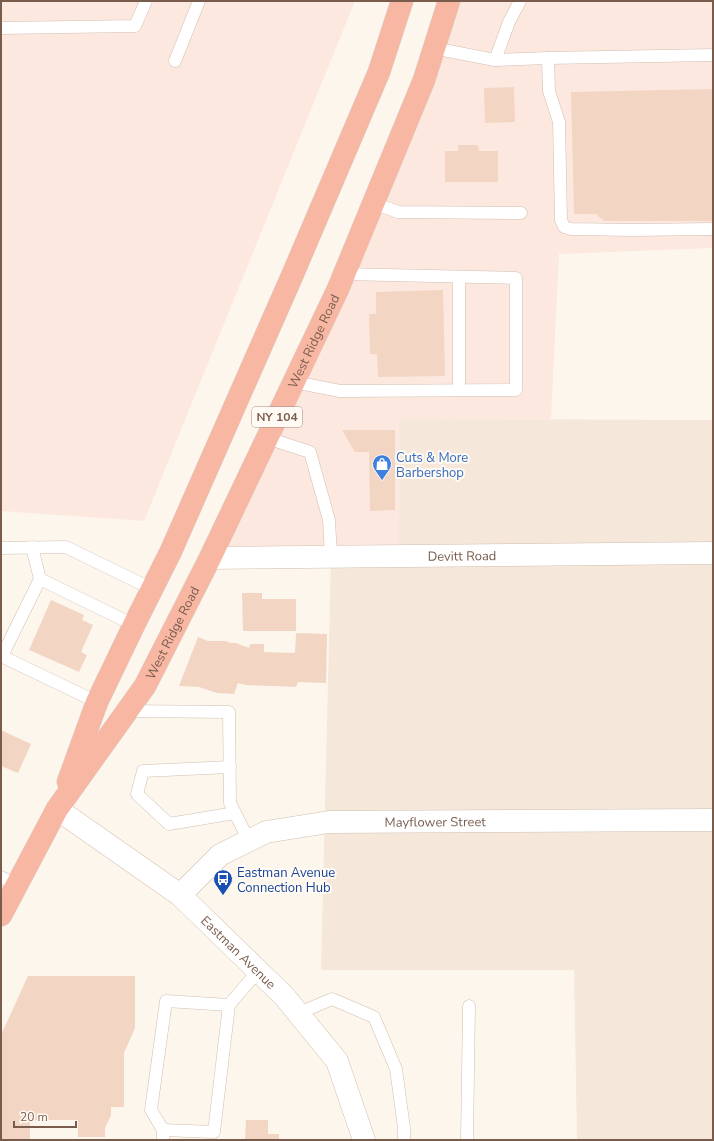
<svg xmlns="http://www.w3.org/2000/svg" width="714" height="1141" font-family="'Nunito Sans',sans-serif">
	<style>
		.residential { fill: #f5e8da }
		.commercial { fill: #fde8e0 }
		.building { fill: #f3d5c3 }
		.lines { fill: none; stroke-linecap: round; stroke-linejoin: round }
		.lane-casing { stroke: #d1beb0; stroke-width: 13 }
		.street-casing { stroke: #d1beb0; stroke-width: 23 }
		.secondary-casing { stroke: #d6c0b0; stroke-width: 23 }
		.highway-casing { stroke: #dad1cd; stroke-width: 23 }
		.lane { stroke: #fff; stroke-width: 12 }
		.street { stroke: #fff; stroke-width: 22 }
		.secondary { stroke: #fff; stroke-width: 22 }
		.highway { stroke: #f7b7a3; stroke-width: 22 }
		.labels { text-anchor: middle; stroke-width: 4; stroke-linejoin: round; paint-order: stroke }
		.shield { fill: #fffaf3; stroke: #a28b7f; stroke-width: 1 }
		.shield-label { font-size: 12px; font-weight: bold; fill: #7a5c4d }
		.street-label { font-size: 13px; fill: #7a5c4d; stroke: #fffaf3 }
		.shop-label { font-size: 13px; fill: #366cbe; stroke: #fffaf3; text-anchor: start }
		.transit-label { font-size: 13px; fill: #164399; stroke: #fffaf3; text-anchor: start }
	</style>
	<rect width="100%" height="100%" fill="#fdf6ec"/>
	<polygon class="residential" points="399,419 713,420 713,1140 577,1140 574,970 321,970 331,557 398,556"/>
	<g class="commercial">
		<polygon points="1,1 355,1 144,521 1,511"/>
		<polygon points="449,1 713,1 713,248 559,254 551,419 399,419 398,556 210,558 338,289"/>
	</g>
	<g class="building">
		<polygon points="514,87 515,122 485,123 484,88"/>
		<polygon points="713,89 713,221 604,221 596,214 574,214 571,92"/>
		<polygon points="458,145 478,145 479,151 498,151 498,182 445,182 445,151 458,151"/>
		<polygon points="443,290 445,376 378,377 377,354 370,354 369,314 376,314 376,292"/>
		<polygon points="342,430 395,430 395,510 370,511 369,452 355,452"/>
		<polygon points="242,593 262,593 262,599 296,599 296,631 243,631"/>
		<polygon points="51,600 84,615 82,620 93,625 81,652 87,655 79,672 29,650"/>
		<polygon points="296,633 327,634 326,683 298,682 296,687 246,685 238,683 234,694 217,693 199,687 179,686 198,637 208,641 225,641 231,643 236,643 249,648 250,644 264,644 264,652 295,653"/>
		<polygon points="1,730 31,744 18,773 1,766"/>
		<polygon points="28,976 135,976 135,1028 124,1053 124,1107 111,1107 111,1115 105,1128 105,1137 78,1137 78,1120 30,1120 30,1140 1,1140 1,1035"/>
		<polygon points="246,1120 268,1120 268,1134 279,1134 279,1140 245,1140"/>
	</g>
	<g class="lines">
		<defs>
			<g id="lane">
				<polyline points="520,1 509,22 495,60 548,58 549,91 559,122 561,220 564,227 571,229 632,230 713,229"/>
				<polyline points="1,28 135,26 146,1"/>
				<polyline points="433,48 495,60"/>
				<polyline points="548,58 713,55"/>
				<polyline points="175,61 199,1"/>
				<polyline points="373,203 398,212 521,213"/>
				<polyline points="294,382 340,391 516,390 516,278 344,274"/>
				<polyline points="459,390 459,277"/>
				<polyline points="267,438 310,452 329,520 331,557"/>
				<polyline points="1,548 66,547 152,589"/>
				<polyline points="40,579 134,625"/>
				<polyline points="1,656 97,702"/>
				<polyline points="2,656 40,579 32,547"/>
				<polyline points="127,711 229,712 230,803 249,841"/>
				<polyline points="230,767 143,771 137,794 169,824 235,813"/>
				<polyline points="1,877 17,885"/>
				<polyline points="299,1013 332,999 374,1017 396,1069 404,1128 404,1140"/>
				<polyline points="163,1130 214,1132 229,1005 258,971"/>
				<polyline points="163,1140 163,1130 151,1110 166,1001 229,1005"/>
				<polyline points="467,1140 469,1006"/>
			</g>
			<g id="street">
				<path id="s1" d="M210 558 713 553"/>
				<path id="s2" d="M180 895 220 855 266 832 329 822 713 820"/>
			</g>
			<g id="secondary">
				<path id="s3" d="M57 809 180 895 284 996 337 1061 364 1140"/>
			</g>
			<g id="highway">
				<polyline points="68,782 97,702 134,625 171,551 292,276 379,72 402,1"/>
				<path id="s4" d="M1 915 57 809 145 686 210 558 338 289 424 80 449 1"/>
			</g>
		</defs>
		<use href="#lane" class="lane-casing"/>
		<use href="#street" class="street-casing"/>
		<use href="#secondary" class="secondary-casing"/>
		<use href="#highway" class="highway-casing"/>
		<use href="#lane" class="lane"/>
		<use href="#street" class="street"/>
		<use href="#secondary" class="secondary"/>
		<use href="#highway" class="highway"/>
	</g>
	<defs>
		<symbol id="shop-pin" viewBox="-11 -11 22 30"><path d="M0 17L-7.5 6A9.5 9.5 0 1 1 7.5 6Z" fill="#3f7fe0" stroke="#fffaf3"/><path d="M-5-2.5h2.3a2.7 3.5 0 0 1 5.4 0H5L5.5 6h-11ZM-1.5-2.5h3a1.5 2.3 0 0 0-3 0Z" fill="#fff"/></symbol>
		<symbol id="bus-pin" viewBox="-11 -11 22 30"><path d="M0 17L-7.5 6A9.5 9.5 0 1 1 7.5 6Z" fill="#1a4fb4" stroke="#fffaf3"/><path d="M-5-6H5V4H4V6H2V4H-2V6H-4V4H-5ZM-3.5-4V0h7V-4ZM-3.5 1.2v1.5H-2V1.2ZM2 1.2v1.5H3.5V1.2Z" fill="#fff"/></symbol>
	</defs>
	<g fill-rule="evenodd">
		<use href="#shop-pin" x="371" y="453" width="22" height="30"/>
		<use href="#bus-pin" x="212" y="868" width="22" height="30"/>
	</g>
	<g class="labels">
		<rect class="shield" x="252" y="407" width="50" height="20" rx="3"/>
		<g class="shield-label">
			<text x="277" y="421">NY 104</text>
		</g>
		<g class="street-label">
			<text dy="5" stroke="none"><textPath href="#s4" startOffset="655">West Ridge Road</textPath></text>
			<text dy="5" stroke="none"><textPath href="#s1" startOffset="252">Devitt Road</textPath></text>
			<text dy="5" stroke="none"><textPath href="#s4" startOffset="331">West Ridge Road</textPath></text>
			<text dy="5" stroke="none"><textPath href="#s2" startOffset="278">Mayflower Street</textPath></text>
			<text dy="5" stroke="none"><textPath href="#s3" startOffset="232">Eastman Avenue</textPath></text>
		</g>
		<g class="shop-label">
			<text x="396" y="462">Cuts &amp; More<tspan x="396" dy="15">Barbershop</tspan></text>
		</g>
		<g class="transit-label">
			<text x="237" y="877">Eastman Avenue<tspan x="237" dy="15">Connection Hub</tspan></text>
		</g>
	</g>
	<rect width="714" height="1141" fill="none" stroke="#7a5c4d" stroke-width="4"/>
	<path d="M14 1121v6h62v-6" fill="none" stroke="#7a5c4d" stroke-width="2"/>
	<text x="20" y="1121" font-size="12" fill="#7a5c4d" stroke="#fffaf3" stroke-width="3" paint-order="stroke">20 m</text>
</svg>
